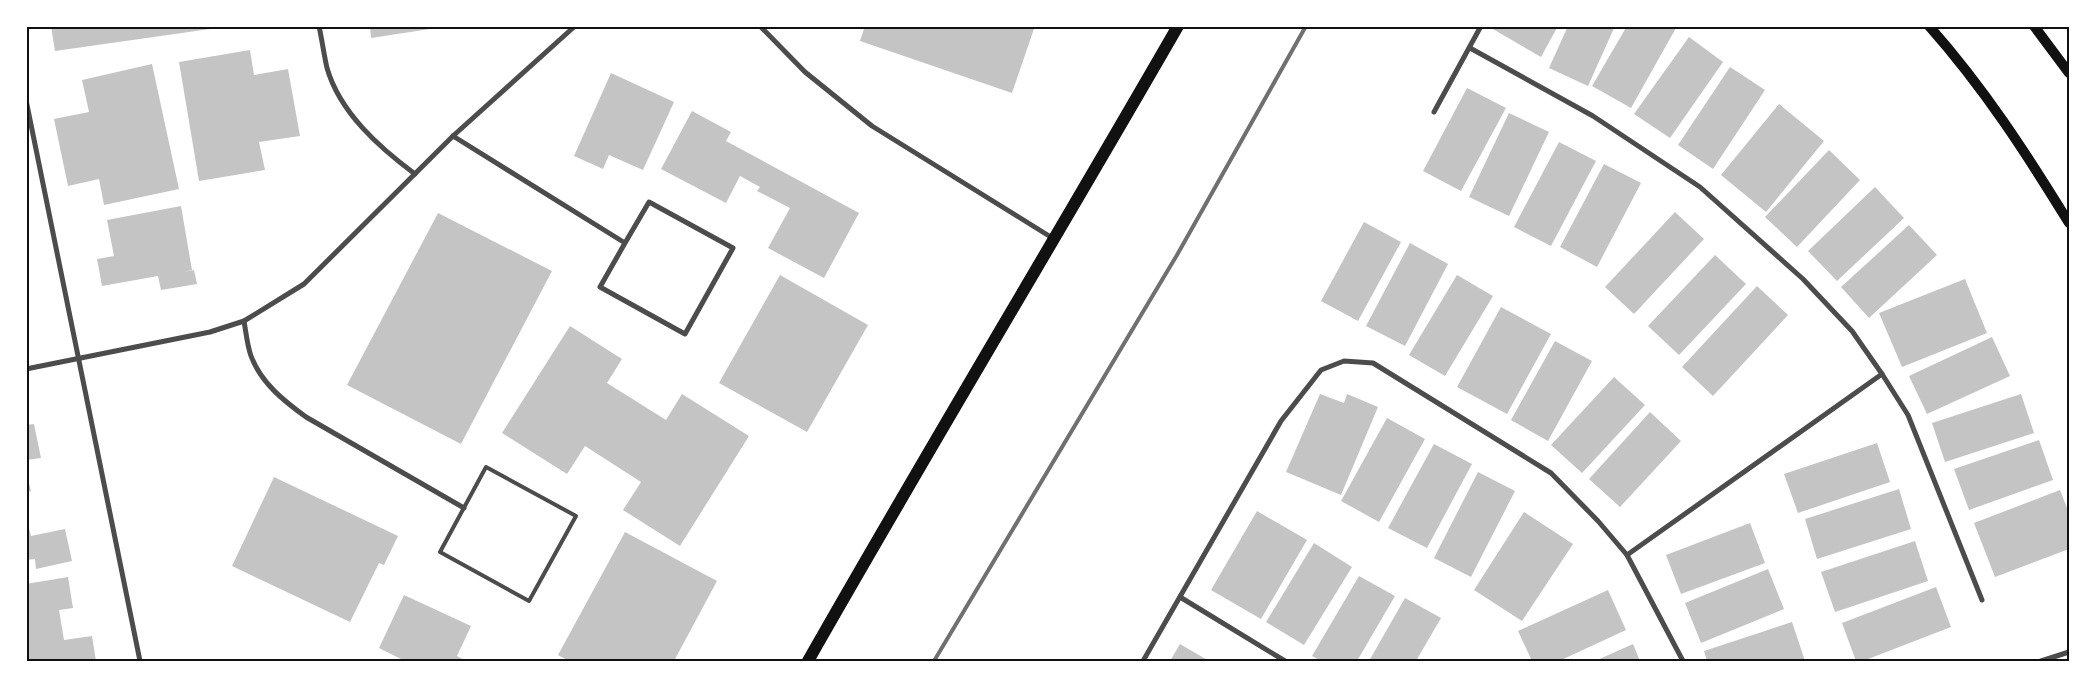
<svg xmlns="http://www.w3.org/2000/svg" width="2095" height="687" font-family="'Golos Text',sans-serif">
	<style>
		.building { fill: #c4c4c4 }
		.lines { fill: none; stroke-linecap: round; stroke-linejoin: round }
		.service { stroke: #4c4c4c; stroke-width: 4 }
		.minor { stroke: #4c4c4c; stroke-width: 5 }
		.secondary { stroke: #111; stroke-width: 10 }
		.primary { stroke: #111; stroke-width: 12 }
		.rail { stroke: #707070; stroke-width: 4 }
		.neatline { fill: none; stroke: #111; stroke-width: 2 }
	</style>
	<rect width="100%" height="100%" fill="#fff"/>
	<g class="building">
		<polygon points="51,26 224,26 224,27 55,51"/>
		<polygon points="370,26 443,26 443,27 371,38"/>
		<polygon points="865,26 1035,26 1012,93 860,41"/>
		<polygon points="1492,26 1558,26 1541,57 1491,28"/>
		<polygon points="1568,26 1615,26 1588,86 1549,68"/>
		<polygon points="1627,26 1672,26 1676,28 1631,108 1592,86"/>
		<polygon points="1689,37 1723,62 1670,138 1634,114"/>
		<polygon points="250,50 254,75 288,69 300,136 259,142 265,170 199,181 179,62"/>
		<polygon points="152,64 179,189 104,205 99,179 68,186 54,119 89,112 82,80"/>
		<polygon points="1730,67 1765,90 1713,169 1678,145"/>
		<polygon points="611,73 674,102 643,170 609,155 603,169 574,156"/>
		<polygon points="1467,88 1506,108 1461,191 1423,171"/>
		<polygon points="1779,104 1824,141 1766,212 1721,175"/>
		<polygon points="692,111 731,132 726,141 859,213 824,278 768,248 790,208 757,191 760,187 740,176 726,203 661,169"/>
		<polygon points="1509,113 1549,132 1509,216 1469,197"/>
		<polygon points="1559,142 1596,161 1551,246 1514,227"/>
		<polygon points="1829,150 1860,180 1797,247 1765,217"/>
		<polygon points="1604,164 1641,183 1597,267 1560,247"/>
		<polygon points="1875,187 1904,218 1837,281 1808,251"/>
		<polygon points="181,206 192,270 183,272 194,270 197,284 161,290 158,276 102,286 97,259 114,256 107,220"/>
		<polygon points="1675,212 1704,239 1634,314 1605,287"/>
		<polygon points="438,213 552,271 461,444 347,385"/>
		<polygon points="1364,222 1401,242 1358,321 1321,301"/>
		<polygon points="1909,225 1937,255 1869,318 1841,287"/>
		<polygon points="1410,243 1448,264 1405,346 1366,326"/>
		<polygon points="1715,255 1746,284 1679,355 1648,326"/>
		<polygon points="780,275 868,325 807,432 719,383"/>
		<polygon points="1457,275 1493,296 1445,376 1409,355"/>
		<polygon points="1965,279 1987,333 1902,367 1879,313"/>
		<polygon points="1757,286 1788,315 1713,396 1682,367"/>
		<polygon points="1501,307 1551,334 1507,414 1457,387"/>
		<polygon points="570,326 622,359 607,383 666,420 682,394 749,436 680,546 623,510 641,482 585,446 567,474 502,433"/>
		<polygon points="1992,337 2010,376 1927,414 1909,376"/>
		<polygon points="1555,341 1592,361 1548,441 1511,420"/>
		<polygon points="1614,377 1645,405 1582,473 1551,445"/>
		<polygon points="1320,394 1344,403 1347,394 1378,407 1341,495 1286,472"/>
		<polygon points="2021,394 2034,433 1945,462 1932,423"/>
		<polygon points="1650,412 1681,441 1620,507 1589,479"/>
		<polygon points="1387,418 1425,439 1379,522 1341,501"/>
		<polygon points="34,424 41,458 26,460 26,425"/>
		<polygon points="2039,440 2053,480 1969,510 1954,469"/>
		<polygon points="1877,443 1890,482 1798,513 1784,474"/>
		<polygon points="1434,444 1472,464 1427,548 1388,528"/>
		<polygon points="26,471 31,491 26,492"/>
		<polygon points="1478,472 1515,491 1471,577 1434,558"/>
		<polygon points="274,477 398,536 384,565 379,563 350,622 232,566"/>
		<polygon points="1899,489 1911,529 1817,559 1805,519"/>
		<polygon points="2060,490 2069,513 2069,549 1995,577 1974,523"/>
		<polygon points="1257,511 1307,540 1261,619 1211,590"/>
		<polygon points="1524,512 1573,544 1522,621 1474,590"/>
		<polygon points="26,518 31,536 65,529 72,561 36,569 35,559 26,560"/>
		<polygon points="1750,523 1765,563 1681,594 1666,555"/>
		<polygon points="625,532 717,581 674,661 569,661 558,655"/>
		<polygon points="1915,541 1928,581 1835,612 1821,572"/>
		<polygon points="1314,543 1352,567 1304,645 1266,622"/>
		<polygon points="1768,569 1784,609 1701,643 1685,603"/>
		<polygon points="1359,576 1395,596 1357,661 1321,661 1312,656"/>
		<polygon points="68,577 73,608 59,610 64,640 92,636 96,661 26,661 26,584"/>
		<polygon points="1936,587 1951,627 1863,661 1856,661 1842,623"/>
		<polygon points="1608,590 1626,630 1559,661 1532,661 1518,631"/>
		<polygon points="404,595 471,626 457,656 466,661 405,661 379,648"/>
		<polygon points="1405,598 1441,618 1416,661 1369,661"/>
		<polygon points="1792,622 1805,661 1707,661 1704,651"/>
		<polygon points="1180,644 1209,661 1170,661"/>
		<polygon points="1633,644 1640,661 1595,661"/>
	</g>
	<g class="lines">
		<polygon class="service" points="486,467 576,516 529,601 440,552"/>
		<g class="minor">
			<path d="M319 26C322 40 324 55 327 68 340 113 380 148 415 174"/>
			<polyline points="760,26 805,72 872,126 1054,239"/>
			<polyline points="1470,48 1593,116 1700,187 1803,279 1852,331 1882,374 1908,415 1982,600"/>
			<polyline points="26,100 140,661"/>
			<polyline points="1434,112 1481,26"/>
			<polyline points="453,136 625,243 649,202 733,248 685,334 600,287 625,243"/>
			<path d="M244 321C246 332 247 345 251 356 261 383 284 401 306 417L464 508"/>
			<polyline points="26,369 210,332 244,321 304,284 453,136 575,26"/>
			<polyline points="1627,555 1882,374"/>
			<polyline points="1180,597 1285,661"/>
			<polyline points="1143,661 1281,421 1321,370 1344,361 1373,363 1551,473 1598,521 1627,555 1683,661"/>
			<polyline points="2041,661 2069,652"/>
		</g>
		<g class="secondary">
			<path d="M1929 26C1984 88 2026 153 2069 223"/>
			<polyline points="2034,26 2069,73"/>
		</g>
		<path class="primary" d="M808 661C929 448 1056 238 1178 26"/>
		<polyline class="rail" points="934,661 1177,255 1306,26"/>
	</g>
	<rect width="2095" height="687" fill="none" stroke="#ffffff" stroke-width="55"/>
	<rect x="28" y="28" width="2040" height="632" class="neatline"/>
</svg>
